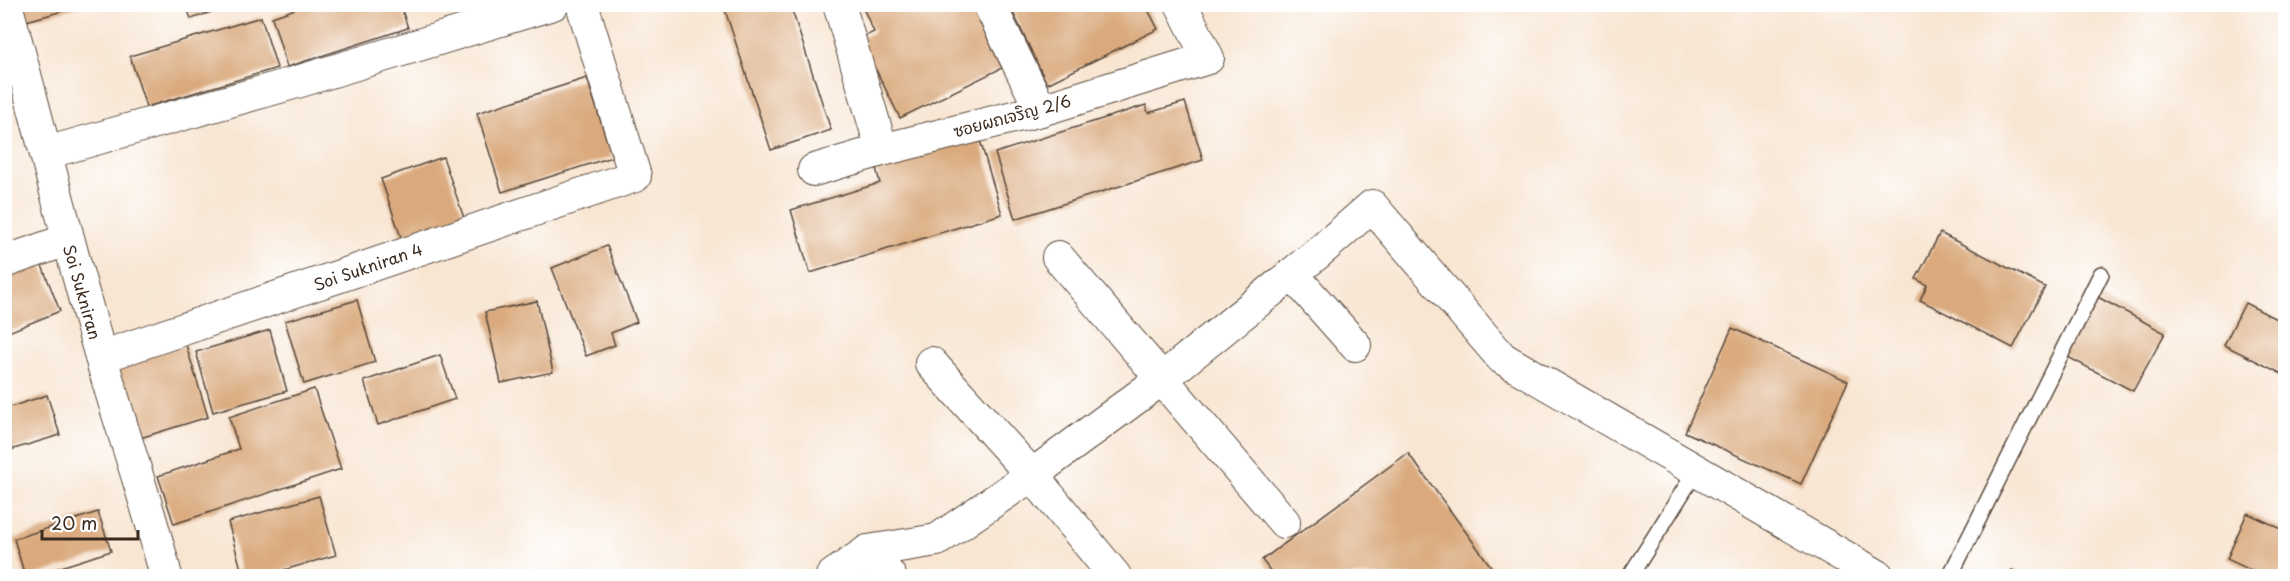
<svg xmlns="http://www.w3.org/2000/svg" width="2290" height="581" font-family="'Playpen Sans','Playpen Sans Thai',sans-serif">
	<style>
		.building { fill: #daaa7e }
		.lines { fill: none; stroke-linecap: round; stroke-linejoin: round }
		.service-casing { stroke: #574639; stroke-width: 18 }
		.minor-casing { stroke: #574639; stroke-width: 34 }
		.service { stroke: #fff; stroke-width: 15 }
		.minor { stroke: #fff; stroke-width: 32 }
		.labels { text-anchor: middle; stroke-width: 4.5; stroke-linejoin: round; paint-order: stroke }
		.street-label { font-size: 16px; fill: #3b2a1e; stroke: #fff }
	</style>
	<rect width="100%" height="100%" fill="#fff"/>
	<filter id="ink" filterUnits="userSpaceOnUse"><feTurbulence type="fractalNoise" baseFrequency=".0167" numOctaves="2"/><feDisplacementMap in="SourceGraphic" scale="12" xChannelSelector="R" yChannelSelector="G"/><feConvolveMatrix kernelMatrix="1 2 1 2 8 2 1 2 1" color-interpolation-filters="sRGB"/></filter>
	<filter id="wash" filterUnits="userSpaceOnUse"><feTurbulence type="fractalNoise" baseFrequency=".008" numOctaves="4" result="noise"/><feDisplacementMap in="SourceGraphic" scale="24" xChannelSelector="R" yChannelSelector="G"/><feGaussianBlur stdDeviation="1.35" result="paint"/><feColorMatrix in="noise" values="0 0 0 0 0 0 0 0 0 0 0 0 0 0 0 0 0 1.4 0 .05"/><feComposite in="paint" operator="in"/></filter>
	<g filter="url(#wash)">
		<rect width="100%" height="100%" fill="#f8e6d3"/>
		<g id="blocks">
			<g class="building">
				<polygon points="14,4 85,4 85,5 19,23"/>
				<polygon points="310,4 400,4 408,28 287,67 272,17"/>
				<polygon points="723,4 790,4 831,130 771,150"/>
				<polygon points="864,4 971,4 1002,68 900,118 876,70 872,72 857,40 874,32 862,6"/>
				<polygon points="1009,4 1145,4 1158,29 1047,84"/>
				<polygon points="186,5 231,5 191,19"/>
				<polygon points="261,17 277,68 146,107 130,56"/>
				<polygon points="587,78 612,157 502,192 477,113"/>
				<polygon points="1185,102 1203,160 1015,219 995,153 1146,105 1148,113"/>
				<polygon points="979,137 1002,214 810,273 791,210 880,183 876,168"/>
				<polygon points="443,157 464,218 402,240 381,179"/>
				<polygon points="1940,233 2045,287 2013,348 1920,300 1927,285 1916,279"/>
				<polygon points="607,246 637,322 611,333 615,345 586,356 552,268"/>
				<polygon points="41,263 60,311 4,334 4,277"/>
				<polygon points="2094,295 2165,333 2133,391 2062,354"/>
				<polygon points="357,300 375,362 304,384 285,321"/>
				<polygon points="537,301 553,372 501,383 485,312"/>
				<polygon points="2245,303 2286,324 2286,376 2224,345"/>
				<polygon points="1732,328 1848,381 1801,484 1685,432"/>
				<polygon points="270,330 287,391 213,412 196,352"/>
				<polygon points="186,345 208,417 140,438 117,366"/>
				<polygon points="440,355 455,399 378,425 364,381"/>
				<polygon points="314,389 341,469 174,524 158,476 239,449 229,417"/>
				<polygon points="47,395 60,435 4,452 4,409"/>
				<polygon points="2286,434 2286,455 2277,450"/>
				<polygon points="1408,453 1498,576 1274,576 1262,560"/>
				<polygon points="319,496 336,555 263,576 243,576 228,522"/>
				<polygon points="98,512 111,551 33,576 25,576 14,539"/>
				<polygon points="2247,513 2286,531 2286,576 2263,576 2227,559"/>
				<polygon points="2012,570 2023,576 2009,576"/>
			</g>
		</g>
	</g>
	<g filter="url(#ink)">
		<use href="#blocks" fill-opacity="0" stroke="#574639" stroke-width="1.5"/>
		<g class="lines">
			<defs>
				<g id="service">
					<polyline points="1630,576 1696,471"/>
					<polyline points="1950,576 2101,274"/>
				</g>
				<g id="minor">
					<path d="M6 4C38 120 66 236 99 350 120 426 147 500 166 576"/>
					<polyline points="839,4 882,150"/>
					<polyline points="989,4 1041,110"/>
					<polyline points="46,153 297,82 553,4"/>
					<polyline points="814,170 882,150 1041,110 1208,58 1181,4"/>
					<polyline points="1058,257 1284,522"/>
					<polyline points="4,262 67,240"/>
					<polyline points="1292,274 1355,345"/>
					<polyline points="101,357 635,176 582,4"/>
					<polyline points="931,363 1032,475 1115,576"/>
					<polyline points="868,551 890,576"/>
					<polyline points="832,576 868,551 937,540 1032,475 1163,378 1318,253 1372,206 1502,358 1878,576"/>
				</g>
			</defs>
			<use href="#service" class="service-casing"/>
			<use href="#minor" class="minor-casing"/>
			<use href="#service" class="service"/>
			<use href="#minor" class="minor"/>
		</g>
	</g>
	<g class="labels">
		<g class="street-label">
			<text transform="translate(1012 116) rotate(-15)" y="6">ซอยผถเจริญ 2/6</text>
			<text transform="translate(368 267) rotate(-19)" y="6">Soi Sukniran 4</text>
			<text transform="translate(82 292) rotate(74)" y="6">Soi Sukniran</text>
		</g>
	</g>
	<rect width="2290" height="581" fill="none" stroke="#fff" stroke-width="24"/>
	<path d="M42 530v9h96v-9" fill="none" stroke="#3b2a1e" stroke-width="3"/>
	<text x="51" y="530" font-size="18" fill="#3b2a1e" stroke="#ffffff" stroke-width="4.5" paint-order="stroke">20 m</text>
</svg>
